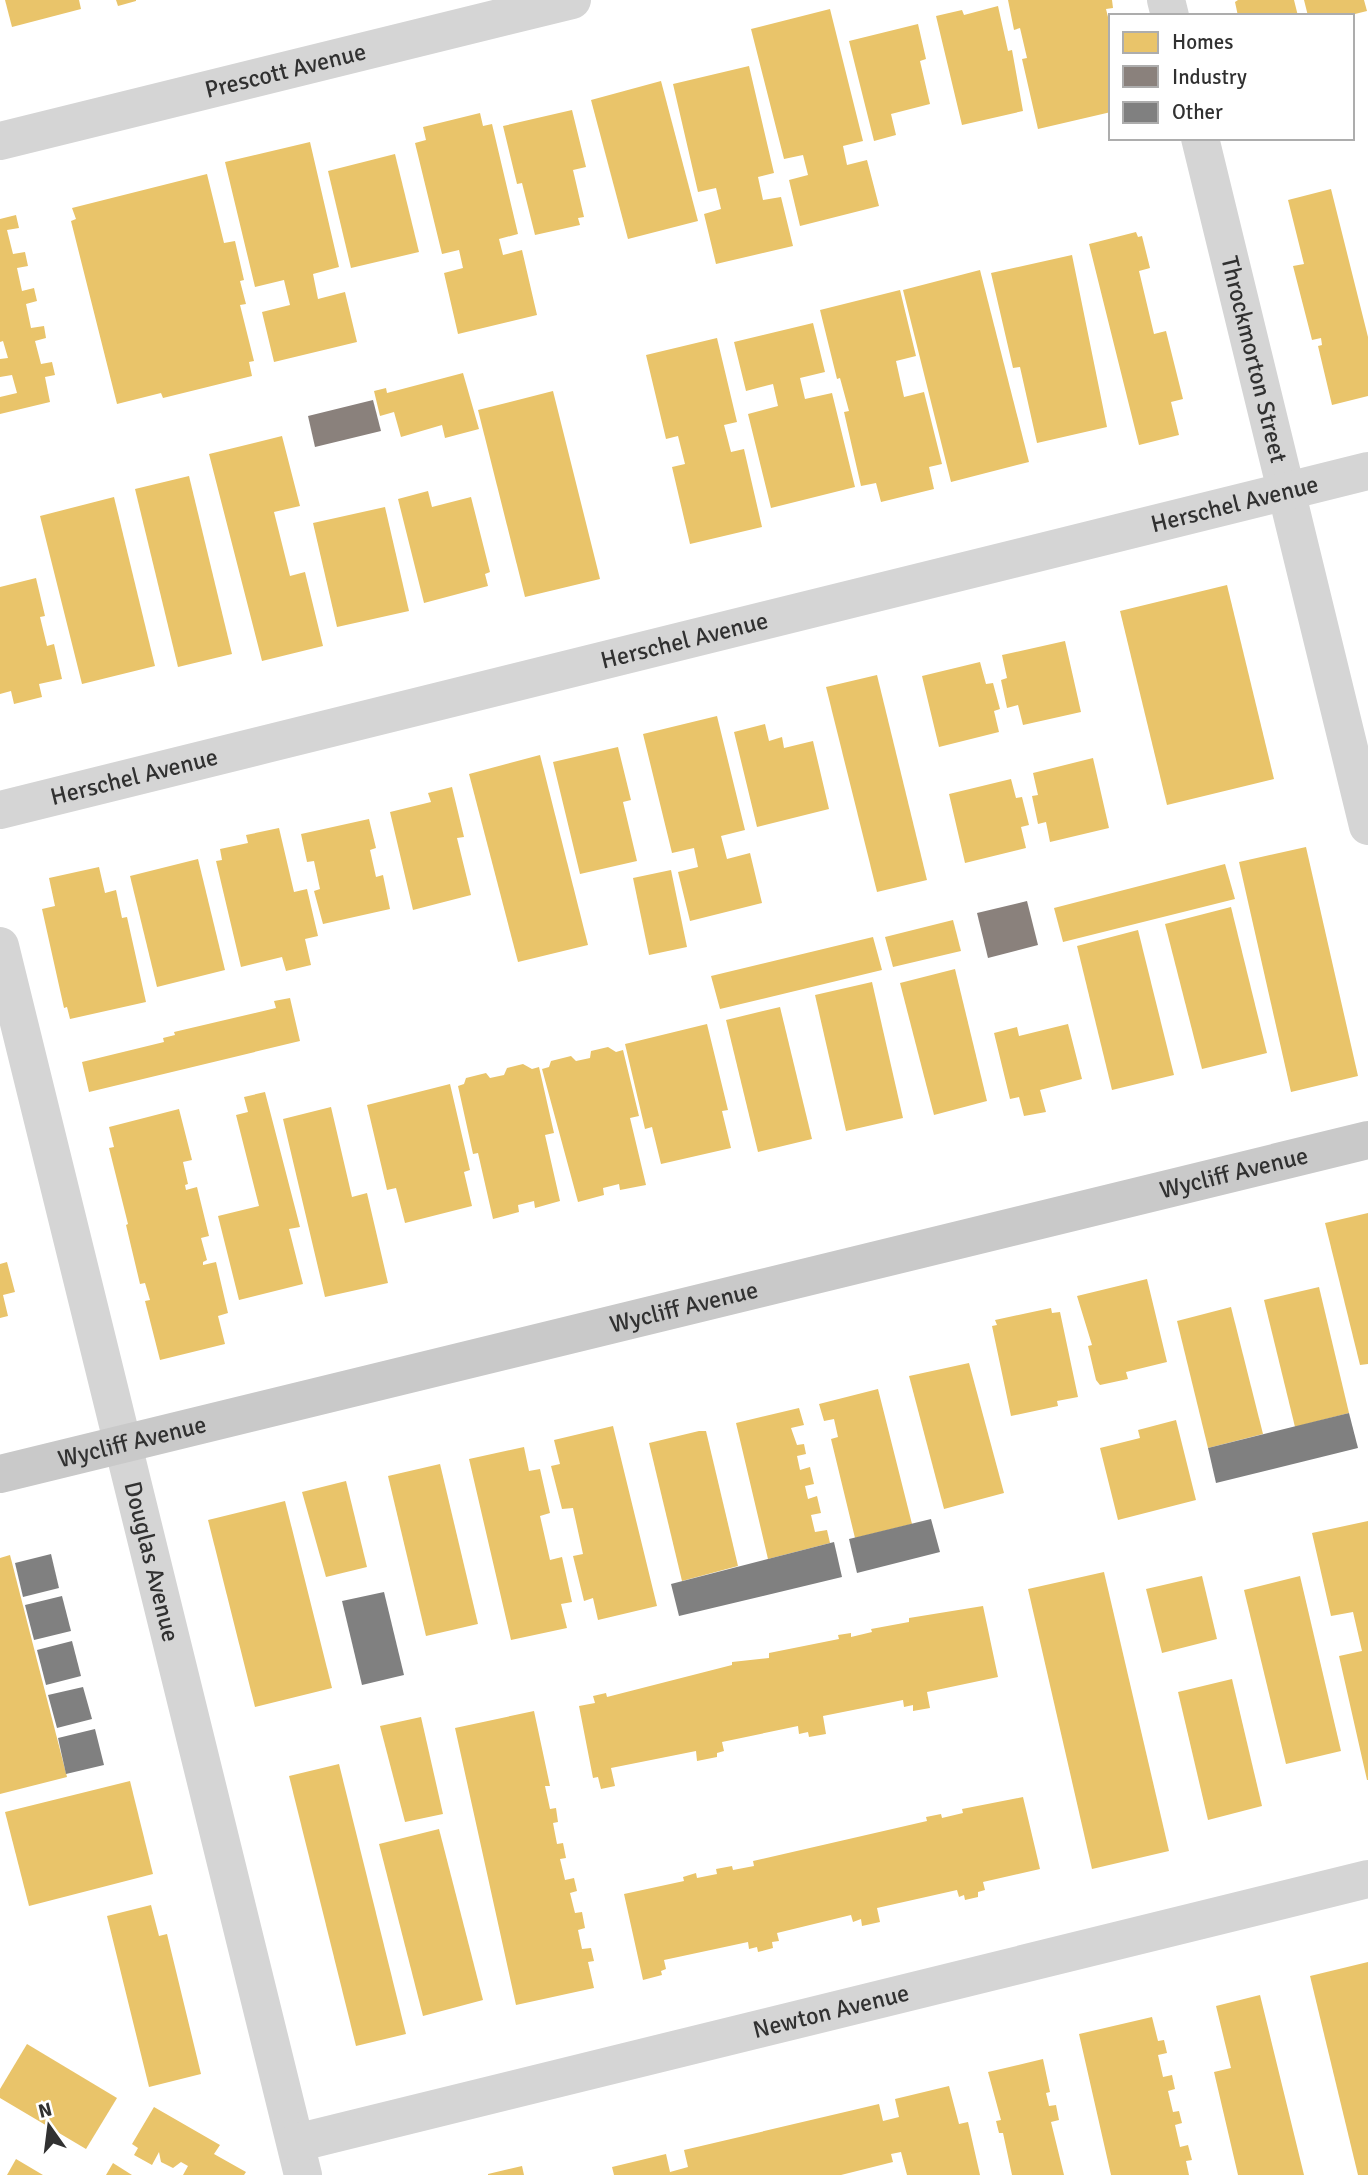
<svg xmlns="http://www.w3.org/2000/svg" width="1368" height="2175" font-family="Signika,sans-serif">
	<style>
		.homes { fill: #e9c46a }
		.industry { fill: #8a817c }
		.building { fill: #808080 }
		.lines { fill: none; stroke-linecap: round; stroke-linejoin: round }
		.minor { stroke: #d5d5d5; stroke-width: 38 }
		.major { stroke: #c9c9c9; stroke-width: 38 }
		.labels { text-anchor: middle; stroke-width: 7; stroke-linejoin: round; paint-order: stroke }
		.street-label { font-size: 24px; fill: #313131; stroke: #fff }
	</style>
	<rect width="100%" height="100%" fill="#fff"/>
	<g class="homes">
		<polygon points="5,0 79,0 81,9 12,27"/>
		<polygon points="116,0 136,0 136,1 118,6"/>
		<polygon points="1008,0 1112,0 1113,8 1106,9 1111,29 1111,112 1038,129 1022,59 1027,58 1020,28 1014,30"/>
		<polygon points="1238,0 1294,0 1298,16 1238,16 1235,2"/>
		<polygon points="1304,0 1364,0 1367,11 1347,16 1308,16"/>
		<polygon points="998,6 1008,51 1012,50 1023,111 962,125 936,16 962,10 964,15"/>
		<polygon points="830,9 863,141 843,146 847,165 867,160 879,206 800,226 789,180 808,175 803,155 784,159 751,29"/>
		<polygon points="918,24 926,59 920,61 930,104 891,114 896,135 874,141 849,41"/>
		<polygon points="749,66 774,173 758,177 763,200 781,197 793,246 716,264 704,214 721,209 716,188 698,192 673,84"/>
		<polygon points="661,81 698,221 628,239 591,100"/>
		<polygon points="572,110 586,167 573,170 584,217 578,218 580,225 535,235 522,183 517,184 503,126"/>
		<polygon points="480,113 483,126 492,124 518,234 499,239 503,255 522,250 537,315 458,334 444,273 463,268 459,250 442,254 415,143 426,140 423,127"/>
		<polygon points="310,142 339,267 313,274 318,299 345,292 357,342 274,362 262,312 290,305 284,280 255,287 225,162"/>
		<polygon points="395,154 419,252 351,268 328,171"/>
		<polygon points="207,174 224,243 235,241 244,280 240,281 246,304 240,305 254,361 249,362 252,376 163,398 161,393 117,404 71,221 76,219 72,208"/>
		<polygon points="1331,189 1368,337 1368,396 1332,405 1318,346 1322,345 1321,338 1312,340 1293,266 1304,264 1288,200"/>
		<polygon points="16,215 19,228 7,230 13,254 25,252 28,266 17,268 22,291 34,288 37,301 26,304 31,328 44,326 46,338 35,341 41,364 52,362 55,375 45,377 50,402 0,414 0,397 17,393 12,375 0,377 0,359 8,358 3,341 0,342 0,219"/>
		<polygon points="1136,232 1138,237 1142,236 1150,268 1139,271 1154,334 1166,331 1183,399 1171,402 1179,435 1139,445 1089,244"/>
		<polygon points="1072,255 1107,427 1037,443 1020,367 1013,368 991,273"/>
		<polygon points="980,270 1029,462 951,482 903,290"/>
		<polygon points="900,290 916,356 896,361 904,397 924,392 942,464 929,467 934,489 881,502 876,483 861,486 844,412 849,411 840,378 837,379 820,310"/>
		<polygon points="813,323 825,372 800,378 805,399 832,393 855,487 771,508 748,414 778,406 773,384 746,391 734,342"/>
		<polygon points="717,338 737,422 724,425 731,452 744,449 762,527 690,544 672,467 685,464 678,436 666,439 646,355"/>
		<polygon points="463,373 479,429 445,438 442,425 401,437 394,412 380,416 374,391 386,388 387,393"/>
		<polygon points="553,391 600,579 525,597 478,410"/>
		<polygon points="282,436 300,506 274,512 290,576 305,572 323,646 262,661 209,454"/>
		<polygon points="189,476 232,654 178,667 135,489"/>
		<polygon points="428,491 432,507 471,497 490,572 485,574 488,586 424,603 398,499"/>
		<polygon points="114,497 155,666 82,684 40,516"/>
		<polygon points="385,507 409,611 337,627 313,523"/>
		<polygon points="36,578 45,616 40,617 47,646 54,644 62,679 39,684 42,697 14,704 11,691 0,694 0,587"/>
		<polygon points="1227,585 1274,779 1167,805 1120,611"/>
		<polygon points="1065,641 1081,712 1023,725 1018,705 1007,708 1001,680 1007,678 1002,655"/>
		<polygon points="980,662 986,684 993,683 1000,709 994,711 999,732 939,747 922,676"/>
		<polygon points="877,675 927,880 877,892 826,687"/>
		<polygon points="717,716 745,830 721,836 727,859 750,853 762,903 690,921 678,872 698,867 694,848 672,853 643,734"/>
		<polygon points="765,724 769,741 782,737 784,748 813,741 829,809 757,827 734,732"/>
		<polygon points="618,747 631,800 623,802 637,861 580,874 553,762"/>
		<polygon points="540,755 588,945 518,962 469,774"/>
		<polygon points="1093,758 1109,828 1050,842 1046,822 1038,824 1032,796 1038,795 1033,773"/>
		<polygon points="1011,779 1016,798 1022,797 1029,825 1021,827 1026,848 965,863 949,794"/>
		<polygon points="452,787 464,837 457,838 471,895 413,910 390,812 431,802 428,793"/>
		<polygon points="369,819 376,848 370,850 376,877 383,875 390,909 323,924 314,891 320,889 314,861 307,862 301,834"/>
		<polygon points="279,828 294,892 307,889 318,936 305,939 311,965 286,971 282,957 241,967 216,861 222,860 220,849 248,843 246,835"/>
		<polygon points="1306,847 1358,1076 1291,1092 1239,862"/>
		<polygon points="198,859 225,970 157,987 130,876"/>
		<polygon points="1225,864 1235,899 1063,942 1054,908"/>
		<polygon points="99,867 105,893 116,890 122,918 127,917 146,1002 70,1019 67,1007 64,1008 42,909 55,906 49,878"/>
		<polygon points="671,870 687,947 649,955 633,878"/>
		<polygon points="1231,907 1267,1053 1202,1069 1165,924"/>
		<polygon points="953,920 961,951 893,967 885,937"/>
		<polygon points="1138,930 1174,1075 1112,1090 1077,946"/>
		<polygon points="873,937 882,970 720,1009 711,976"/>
		<polygon points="955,969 987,1101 934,1115 900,983"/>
		<polygon points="872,982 903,1118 846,1131 815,995"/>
		<polygon points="290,998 300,1041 89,1092 82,1062 164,1042 163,1038 175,1035 174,1032 276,1008 274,1001"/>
		<polygon points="780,1007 812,1139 758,1152 726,1020"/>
		<polygon points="707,1024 728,1110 722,1111 731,1148 661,1164 652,1127 645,1129 625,1044"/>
		<polygon points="1068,1024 1082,1079 1040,1090 1046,1112 1024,1116 1019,1097 1010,1099 994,1033 1017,1027 1019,1036"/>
		<polygon points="608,1047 616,1052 623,1050 639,1116 630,1118 646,1185 620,1190 619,1184 603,1188 604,1195 578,1202 542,1069 549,1067 551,1061 571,1056 576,1061 590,1058 591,1051"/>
		<polygon points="523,1064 532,1069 539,1067 554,1133 545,1135 560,1201 535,1208 534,1201 518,1205 519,1212 493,1219 478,1153 473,1154 458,1086 464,1084 466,1078 486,1073 490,1078 504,1075 507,1068"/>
		<polygon points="450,1084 470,1170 464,1172 472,1206 405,1223 396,1188 387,1190 367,1105"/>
		<polygon points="265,1092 300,1227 289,1229 303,1284 239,1300 218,1216 259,1206 236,1115 248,1112 244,1097"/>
		<polygon points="331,1107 352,1197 367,1193 388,1283 325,1297 283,1119"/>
		<polygon points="179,1109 192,1160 183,1162 188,1184 185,1185 186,1190 197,1187 209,1236 201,1238 207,1260 203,1262 203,1265 216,1262 228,1313 218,1316 225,1344 160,1360 145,1301 150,1300 145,1283 140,1284 126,1225 128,1224 109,1148 114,1147 109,1127"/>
		<polygon points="1368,1213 1368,1364 1360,1365 1325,1223"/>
		<polygon points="7,1262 15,1292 3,1295 8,1316 0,1318 0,1264"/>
		<polygon points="1147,1279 1167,1362 1126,1372 1128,1379 1100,1385 1096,1380 1088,1346 1092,1345 1077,1296"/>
		<polygon points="1319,1287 1349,1413 1295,1427 1264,1300"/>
		<polygon points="1231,1307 1263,1434 1208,1448 1177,1321"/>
		<polygon points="1051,1308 1052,1313 1060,1312 1078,1397 1057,1401 1058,1406 1011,1416 992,1326 997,1325 995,1320"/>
		<polygon points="969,1363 1004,1493 944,1509 909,1376"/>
		<polygon points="878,1389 912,1524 855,1538 831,1439 838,1437 834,1419 824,1421 819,1404"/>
		<polygon points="799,1408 804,1425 791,1428 797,1445 804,1444 806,1454 797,1456 800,1470 810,1467 814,1484 805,1486 808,1499 817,1496 821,1513 811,1515 815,1532 827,1530 830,1543 768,1559 736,1423"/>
		<polygon points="1176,1420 1196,1500 1118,1520 1100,1448 1140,1438 1138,1430"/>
		<polygon points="613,1426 657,1606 598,1620 593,1598 584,1601 573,1556 583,1554 573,1508 562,1509 551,1466 560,1464 554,1440"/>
		<polygon points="699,1431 706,1431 738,1566 682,1581 649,1443"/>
		<polygon points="524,1447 529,1471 540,1469 550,1513 540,1516 550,1560 562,1557 572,1602 561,1604 567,1628 511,1640 469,1459"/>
		<polygon points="440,1464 478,1624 426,1636 388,1476"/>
		<polygon points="346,1481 367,1567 326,1577 302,1492"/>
		<polygon points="285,1501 332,1688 255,1707 208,1520"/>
		<polygon points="1368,1521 1368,1780 1367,1780 1339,1656 1362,1651 1353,1612 1331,1616 1312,1533"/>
		<polygon points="10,1555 67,1777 0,1794 0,1558"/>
		<polygon points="1104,1572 1169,1851 1092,1869 1028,1589"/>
		<polygon points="1202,1576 1217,1639 1162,1653 1146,1589"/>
		<polygon points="1300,1576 1341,1751 1286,1764 1244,1590"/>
		<polygon points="983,1606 998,1677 927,1692 930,1708 913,1711 913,1705 904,1707 903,1700 823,1716 826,1734 809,1737 808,1732 799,1734 798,1726 722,1742 724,1751 717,1753 717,1757 697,1761 696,1751 611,1768 615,1786 601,1789 598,1777 593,1778 579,1706 595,1703 593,1696 606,1693 607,1697 732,1665 732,1662 769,1658 769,1653 839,1639 838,1635 851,1633 851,1637 872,1632 871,1629 909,1622 909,1618"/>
		<polygon points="1232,1679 1262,1806 1208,1820 1178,1692"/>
		<polygon points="534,1711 550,1786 545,1786 550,1809 556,1808 558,1822 553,1823 557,1844 563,1843 566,1858 560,1859 565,1880 574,1878 577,1891 570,1893 575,1913 582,1912 585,1928 578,1930 582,1949 591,1948 594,1961 588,1962 594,1988 516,2005 455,1728"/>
		<polygon points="421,1717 443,1814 405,1822 380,1726"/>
		<polygon points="339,1764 406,2034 356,2046 289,1776"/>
		<polygon points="130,1781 153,1874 29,1906 5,1812"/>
		<polygon points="1023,1797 1040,1869 983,1882 985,1890 978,1892 978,1897 965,1900 964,1895 959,1897 957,1890 877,1908 880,1922 862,1926 861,1919 853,1922 851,1915 777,1933 779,1941 772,1942 773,1948 758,1952 757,1947 749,1949 748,1942 664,1960 666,1969 661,1971 662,1975 643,1980 624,1894 684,1881 683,1877 696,1873 697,1878 717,1874 716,1869 732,1866 733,1870 754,1866 753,1861 927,1821 926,1817 941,1814 942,1818 963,1813 962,1809"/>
		<polygon points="439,1829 483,2000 423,2016 379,1844"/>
		<polygon points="151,1905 159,1936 167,1934 201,2074 149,2087 107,1916"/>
		<polygon points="1368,1962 1368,2175 1358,2175 1310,1976"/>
		<polygon points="1260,1995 1304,2175 1238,2175 1214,2072 1231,2068 1216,2006"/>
		<polygon points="1152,2017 1158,2041 1164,2040 1167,2053 1158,2055 1163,2077 1172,2075 1175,2089 1168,2091 1173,2112 1179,2111 1182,2123 1175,2125 1180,2147 1188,2145 1192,2160 1186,2161 1189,2175 1111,2175 1079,2034"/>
		<polygon points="27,2044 117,2098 86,2149 0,2098 0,2089"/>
		<polygon points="1043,2059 1050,2092 1046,2093 1049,2106 1056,2105 1059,2120 1051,2122 1064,2175 1012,2175 1003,2133 999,2133 996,2121 1001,2120 988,2072"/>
		<polygon points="949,2086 959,2124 968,2122 980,2175 907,2175 901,2152 891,2154 893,2162 841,2175 614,2175 612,2167 666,2154 670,2172 688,2167 684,2150 879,2104 883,2121 899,2117 895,2099"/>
		<polygon points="154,2107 220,2145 214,2154 246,2172 244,2175 183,2175 188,2166 181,2162 173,2168 161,2162 159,2152 152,2165 134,2155 138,2148 132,2144"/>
		<polygon points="16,2159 43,2175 7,2175"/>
		<polygon points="113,2163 132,2175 106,2175"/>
		<polygon points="522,2166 524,2175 488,2175 488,2174"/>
	</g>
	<g class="industry">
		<polygon points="373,400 381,431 315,447 308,416"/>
		<polygon points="1027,901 1038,945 988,958 977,913"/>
	</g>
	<g class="building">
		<polygon points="1349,1413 1358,1448 1216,1483 1208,1448"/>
		<polygon points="931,1519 940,1552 857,1573 849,1539"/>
		<polygon points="834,1542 842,1577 679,1616 671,1584"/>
		<polygon points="51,1554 59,1588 23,1597 15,1563"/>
		<polygon points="384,1592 404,1675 362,1685 342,1601"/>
		<polygon points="62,1596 71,1631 34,1640 25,1605"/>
		<polygon points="72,1641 81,1676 46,1685 37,1650"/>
		<polygon points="83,1687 92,1719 57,1728 48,1695"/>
		<polygon points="95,1729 104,1765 66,1774 58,1738"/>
	</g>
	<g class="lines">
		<g class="minor">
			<polyline points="1166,0 1170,16"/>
			<path id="s1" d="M1200 138 1368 826"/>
			<path id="s2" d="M0 141 572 0"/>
			<path id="s3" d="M0 810 1368 471"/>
			<path id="s4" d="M0 946 303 2175"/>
			<path id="s5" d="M296 2143 1368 1879"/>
		</g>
		<path class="major" id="s6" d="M0 1474 1368 1140"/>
	</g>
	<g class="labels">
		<g class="street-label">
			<text dy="8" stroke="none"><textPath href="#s2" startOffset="294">Prescott Avenue</textPath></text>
			<text dy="8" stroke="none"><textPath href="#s1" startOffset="228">Throckmorton Street</textPath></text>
			<text dy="8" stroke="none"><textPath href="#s3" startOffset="1272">Herschel Avenue</textPath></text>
			<text dy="8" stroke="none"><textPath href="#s3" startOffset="705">Herschel Avenue</textPath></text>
			<text dy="8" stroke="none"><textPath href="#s3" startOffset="138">Herschel Avenue</textPath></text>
			<text dy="8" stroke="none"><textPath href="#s6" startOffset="1270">Wycliff Avenue</textPath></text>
			<text dy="8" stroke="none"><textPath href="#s6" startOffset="704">Wycliff Avenue</textPath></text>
			<text dy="8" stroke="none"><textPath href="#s6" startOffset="136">Wycliff Avenue</textPath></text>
			<text dy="8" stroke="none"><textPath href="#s4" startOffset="634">Douglas Avenue</textPath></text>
			<text dy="8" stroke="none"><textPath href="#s5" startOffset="551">Newton Avenue</textPath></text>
		</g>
	</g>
	<rect x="1109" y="14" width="245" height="126" fill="#ffffff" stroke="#adadad" stroke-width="2"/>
	<rect x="1123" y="32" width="35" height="21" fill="#e9c46a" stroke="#adadad" stroke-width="2"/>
	<text x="1172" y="49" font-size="21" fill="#313131">Homes</text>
	<rect x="1123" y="66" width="35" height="21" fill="#8a817c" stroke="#adadad" stroke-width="2"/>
	<text x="1172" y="84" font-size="21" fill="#313131">Industry</text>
	<rect x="1123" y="102" width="35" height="21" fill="#808080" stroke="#adadad" stroke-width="2"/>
	<text x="1172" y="119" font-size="21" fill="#313131">Other</text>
	<g transform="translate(49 2126) rotate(346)" stroke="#ffffff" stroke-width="5" paint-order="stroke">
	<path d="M0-5L12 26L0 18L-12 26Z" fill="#313131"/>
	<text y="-10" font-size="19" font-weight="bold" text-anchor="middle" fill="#313131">N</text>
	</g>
</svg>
